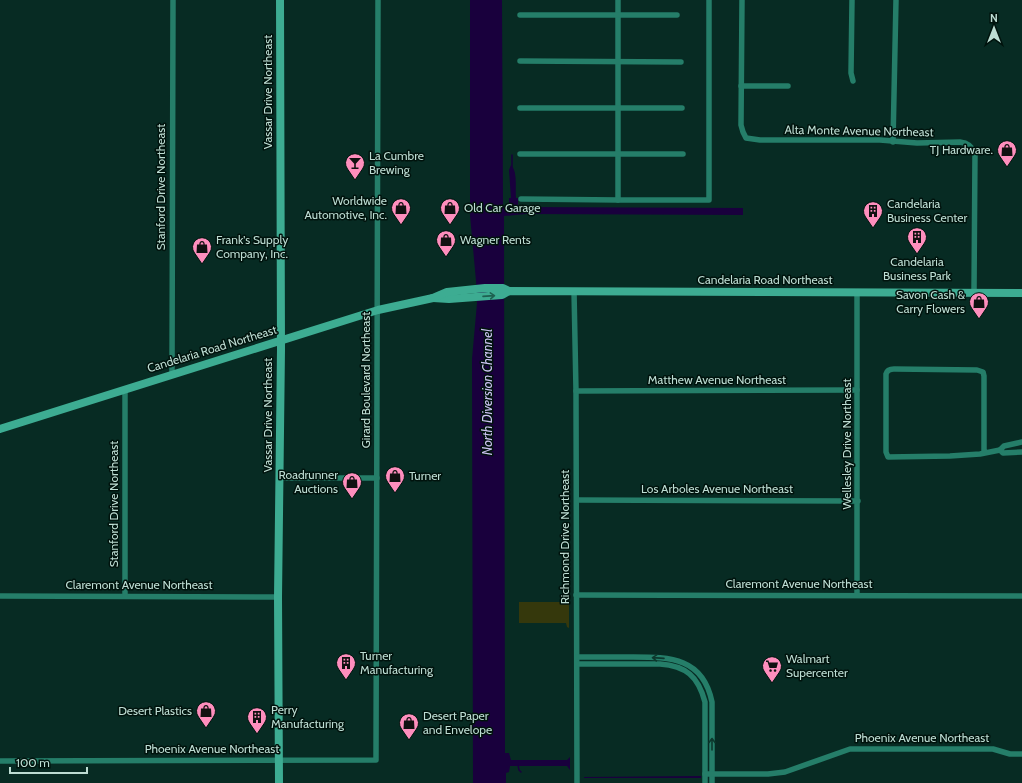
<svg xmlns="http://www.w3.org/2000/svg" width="1022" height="783" font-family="Cabin,sans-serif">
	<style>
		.green { fill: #35380c }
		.water { fill: #19003d }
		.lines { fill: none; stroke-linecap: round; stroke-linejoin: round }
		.stream { stroke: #19003d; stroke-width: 1.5 }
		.street { stroke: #257e69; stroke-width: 5.5 }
		.secondary { stroke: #3dac92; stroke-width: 8 }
		.oneway { stroke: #1e6050 }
		.oneway2 { stroke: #0d382d }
		.labels { text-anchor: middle; stroke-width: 3; stroke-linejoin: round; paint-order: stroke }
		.street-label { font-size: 12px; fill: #bdddd3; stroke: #00130d }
		.poi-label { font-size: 12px; fill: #bdddd3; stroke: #00130d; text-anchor: start }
		.water-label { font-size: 13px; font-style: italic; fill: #cbc2f1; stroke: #00130d }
	</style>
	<rect width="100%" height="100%" fill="#072b23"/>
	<polygon class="green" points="519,602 569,602 569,628 567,627 566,623 519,623"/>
	<g class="water">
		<path d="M470 0H502L503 206H509V198H511L509 170 511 165C518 172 515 188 516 198H518V205L522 207 743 208V215L526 214 504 216 505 753H509L511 760H567L570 757V770L567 766H510L509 772 506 773V783H473L472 359 477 303 476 281 470 215Z"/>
		<polygon points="701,776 701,778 584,778 584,777"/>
	</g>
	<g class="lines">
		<g class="stream">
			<polyline points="512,155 512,167"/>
			<polyline points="518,765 519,770 521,772"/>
		</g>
		<g class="street">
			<polyline points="618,0 618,200 709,200 709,0"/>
			<path d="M742 0 741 125 743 132 746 138 760 140H880L917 143 960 142C968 143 971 146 975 153L974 292"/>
			<polyline points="852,0 851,73 853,81"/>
			<polyline points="520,15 677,15"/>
			<polyline points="520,61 681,62"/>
			<polyline points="741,86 788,86"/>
			<polyline points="520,108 682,108"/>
			<polyline points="893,142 896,0"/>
			<polyline points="520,154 683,154"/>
			<polyline points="521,199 618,200"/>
			<polyline points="574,291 576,391 577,783"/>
			<polyline points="857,292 857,595"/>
			<polyline points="172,374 173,0"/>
			<polyline points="576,391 857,390"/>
			<polyline points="1022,442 1004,446 1000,450 1003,453 1022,452"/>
			<path d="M984 452V376L983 372 977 370 894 369C890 369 887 370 886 374V452L888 457 950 456 980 454 1000 450"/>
			<polyline points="280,478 377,478"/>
			<polyline points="577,500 858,501"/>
			<polyline points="576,595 1022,596"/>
			<polyline points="0,596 278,597"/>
			<polyline points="125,596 125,389"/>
			<path d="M577 657C595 657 614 657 633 657 671 657 703 658 712 702V783"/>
			<path d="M577 664H660C686 666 698 676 705 702V783"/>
			<polyline points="0,761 376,760 378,0"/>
			<polyline points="705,774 768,774 785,772 850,749 993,749 1010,754 1022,754"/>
		</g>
		<g class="secondary">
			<polyline points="433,298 449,299 502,295 509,291 1022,293"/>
			<polyline points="0,429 378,310 433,298 447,292 485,288 503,288 509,291"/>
			<polyline points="279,783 278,597 281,349 280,0"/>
		</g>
	</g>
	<defs><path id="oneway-shaft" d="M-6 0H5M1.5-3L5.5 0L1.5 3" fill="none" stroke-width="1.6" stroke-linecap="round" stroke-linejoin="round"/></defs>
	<use class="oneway" href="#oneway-shaft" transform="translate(489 296) rotate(-4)"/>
	<g class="oneway2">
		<use href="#oneway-shaft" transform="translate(658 658) rotate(-176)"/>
		<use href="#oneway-shaft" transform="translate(712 744) rotate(-90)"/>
	</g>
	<defs>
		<symbol id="shop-pin" viewBox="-11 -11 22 30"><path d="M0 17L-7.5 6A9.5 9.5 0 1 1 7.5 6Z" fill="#fe8ebd" stroke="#00130d"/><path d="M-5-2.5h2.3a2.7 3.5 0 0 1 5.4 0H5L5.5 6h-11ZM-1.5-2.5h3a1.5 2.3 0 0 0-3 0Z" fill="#111"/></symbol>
		<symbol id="bar-pin" viewBox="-11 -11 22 30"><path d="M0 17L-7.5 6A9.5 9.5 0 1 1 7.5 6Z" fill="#fe8ebd" stroke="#00130d"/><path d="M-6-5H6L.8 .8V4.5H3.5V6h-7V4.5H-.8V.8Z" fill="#111"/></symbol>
		<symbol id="building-pin" viewBox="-11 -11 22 30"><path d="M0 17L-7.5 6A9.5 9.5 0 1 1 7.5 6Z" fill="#fe8ebd" stroke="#00130d"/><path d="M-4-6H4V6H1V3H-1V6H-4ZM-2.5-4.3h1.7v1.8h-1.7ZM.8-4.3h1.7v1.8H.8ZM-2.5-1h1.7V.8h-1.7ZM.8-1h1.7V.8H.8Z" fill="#111"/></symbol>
		<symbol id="supermarket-pin" viewBox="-11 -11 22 30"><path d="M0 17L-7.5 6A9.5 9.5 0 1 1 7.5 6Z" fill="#fe8ebd" stroke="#00130d"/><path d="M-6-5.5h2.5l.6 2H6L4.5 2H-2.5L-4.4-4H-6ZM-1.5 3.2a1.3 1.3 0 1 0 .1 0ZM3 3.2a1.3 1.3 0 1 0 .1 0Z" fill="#111"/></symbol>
	</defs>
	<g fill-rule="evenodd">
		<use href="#shop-pin" x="996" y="139" width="22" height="30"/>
		<use href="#bar-pin" x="344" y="152" width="22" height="30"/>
		<use href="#shop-pin" x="390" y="197" width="22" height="30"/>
		<use href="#shop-pin" x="439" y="197" width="22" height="30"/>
		<use href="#building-pin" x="862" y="200" width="22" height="30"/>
		<use href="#building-pin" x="906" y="226" width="22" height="30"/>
		<use href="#shop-pin" x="435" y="229" width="22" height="30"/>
		<use href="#shop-pin" x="191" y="236" width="22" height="30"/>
		<use href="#shop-pin" x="968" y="291" width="22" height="30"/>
		<use href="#shop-pin" x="384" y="465" width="22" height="30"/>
		<use href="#shop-pin" x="341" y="471" width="22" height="30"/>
		<use href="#building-pin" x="335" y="652" width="22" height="30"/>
		<use href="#supermarket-pin" x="761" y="655" width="22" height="30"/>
		<use href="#shop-pin" x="195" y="700" width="22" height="30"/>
		<use href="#building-pin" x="246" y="706" width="22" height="30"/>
		<use href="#shop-pin" x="398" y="712" width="22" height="30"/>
	</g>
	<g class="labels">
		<g class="street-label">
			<text transform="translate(268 92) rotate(-90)" y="4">Vassar Drive Northeast</text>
			<text transform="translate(859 131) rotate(1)" y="4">Alta Monte Avenue Northeast</text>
			<text transform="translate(161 187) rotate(-90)" y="4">Stanford Drive Northeast</text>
			<text x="765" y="284">Candelaria Road Northeast</text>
			<text transform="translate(212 349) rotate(-17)" y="4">Candelaria Road Northeast</text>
			<text transform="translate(366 380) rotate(-90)" y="4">Girard Boulevard Northeast</text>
			<text x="717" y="384">Matthew Avenue Northeast</text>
			<text transform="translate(268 415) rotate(-90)" y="4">Vassar Drive Northeast</text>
			<text transform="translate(847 444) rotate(-90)" y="4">Wellesley Drive Northeast</text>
			<text x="717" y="493">Los Arboles Avenue Northeast</text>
			<text transform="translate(114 504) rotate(-90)" y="4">Stanford Drive Northeast</text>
			<text transform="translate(565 537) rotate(-90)" y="4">Richmond Drive Northeast</text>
			<text x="799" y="588">Claremont Avenue Northeast</text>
			<text x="139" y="589">Claremont Avenue Northeast</text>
			<text x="922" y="742">Phoenix Avenue Northeast</text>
			<text x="212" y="753">Phoenix Avenue Northeast</text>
		</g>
		<g class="poi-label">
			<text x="993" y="154" text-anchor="end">TJ Hardware.</text>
			<text x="369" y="160">La Cumbre<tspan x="369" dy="14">Brewing</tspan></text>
			<text x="387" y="205" text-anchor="end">Worldwide<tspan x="387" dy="14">Automotive, Inc.</tspan></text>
			<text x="887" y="208">Candelaria<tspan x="887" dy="14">Business Center</tspan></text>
			<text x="464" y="212">Old Car Garage</text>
			<text x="216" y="244">Frank's Supply<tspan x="216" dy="14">Company, Inc.</tspan></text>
			<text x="460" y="244">Wagner Rents</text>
			<text x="917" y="266" text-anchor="middle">Candelaria<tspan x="917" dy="14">Business Park</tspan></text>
			<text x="965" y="299" text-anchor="end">Savon Cash &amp;<tspan x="965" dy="14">Carry Flowers</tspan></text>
			<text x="338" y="479" text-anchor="end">Roadrunner<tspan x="338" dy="14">Auctions</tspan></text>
			<text x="409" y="480">Turner</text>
			<text x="360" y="660">Turner<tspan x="360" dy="14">Manufacturing</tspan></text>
			<text x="786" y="663">Walmart<tspan x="786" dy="14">Supercenter</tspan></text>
			<text x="271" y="714">Perry<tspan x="271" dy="14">Manufacturing</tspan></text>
			<text x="192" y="715" text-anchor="end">Desert Plastics</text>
			<text x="423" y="720">Desert Paper<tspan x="423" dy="14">and Envelope</tspan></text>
		</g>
		<g class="water-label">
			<text transform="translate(487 392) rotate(-90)" y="5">North Diversion Channel</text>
		</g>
	</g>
	<g transform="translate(994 28)" stroke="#00130d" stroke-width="3" paint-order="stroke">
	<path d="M0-3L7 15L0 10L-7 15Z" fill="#bdddd3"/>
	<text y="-6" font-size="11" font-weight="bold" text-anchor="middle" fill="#bdddd3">N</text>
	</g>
	<path d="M10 767v6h77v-6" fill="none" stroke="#bdddd3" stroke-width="2"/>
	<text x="16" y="767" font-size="12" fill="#bdddd3" stroke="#00130d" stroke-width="3" paint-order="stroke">100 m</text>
</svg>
